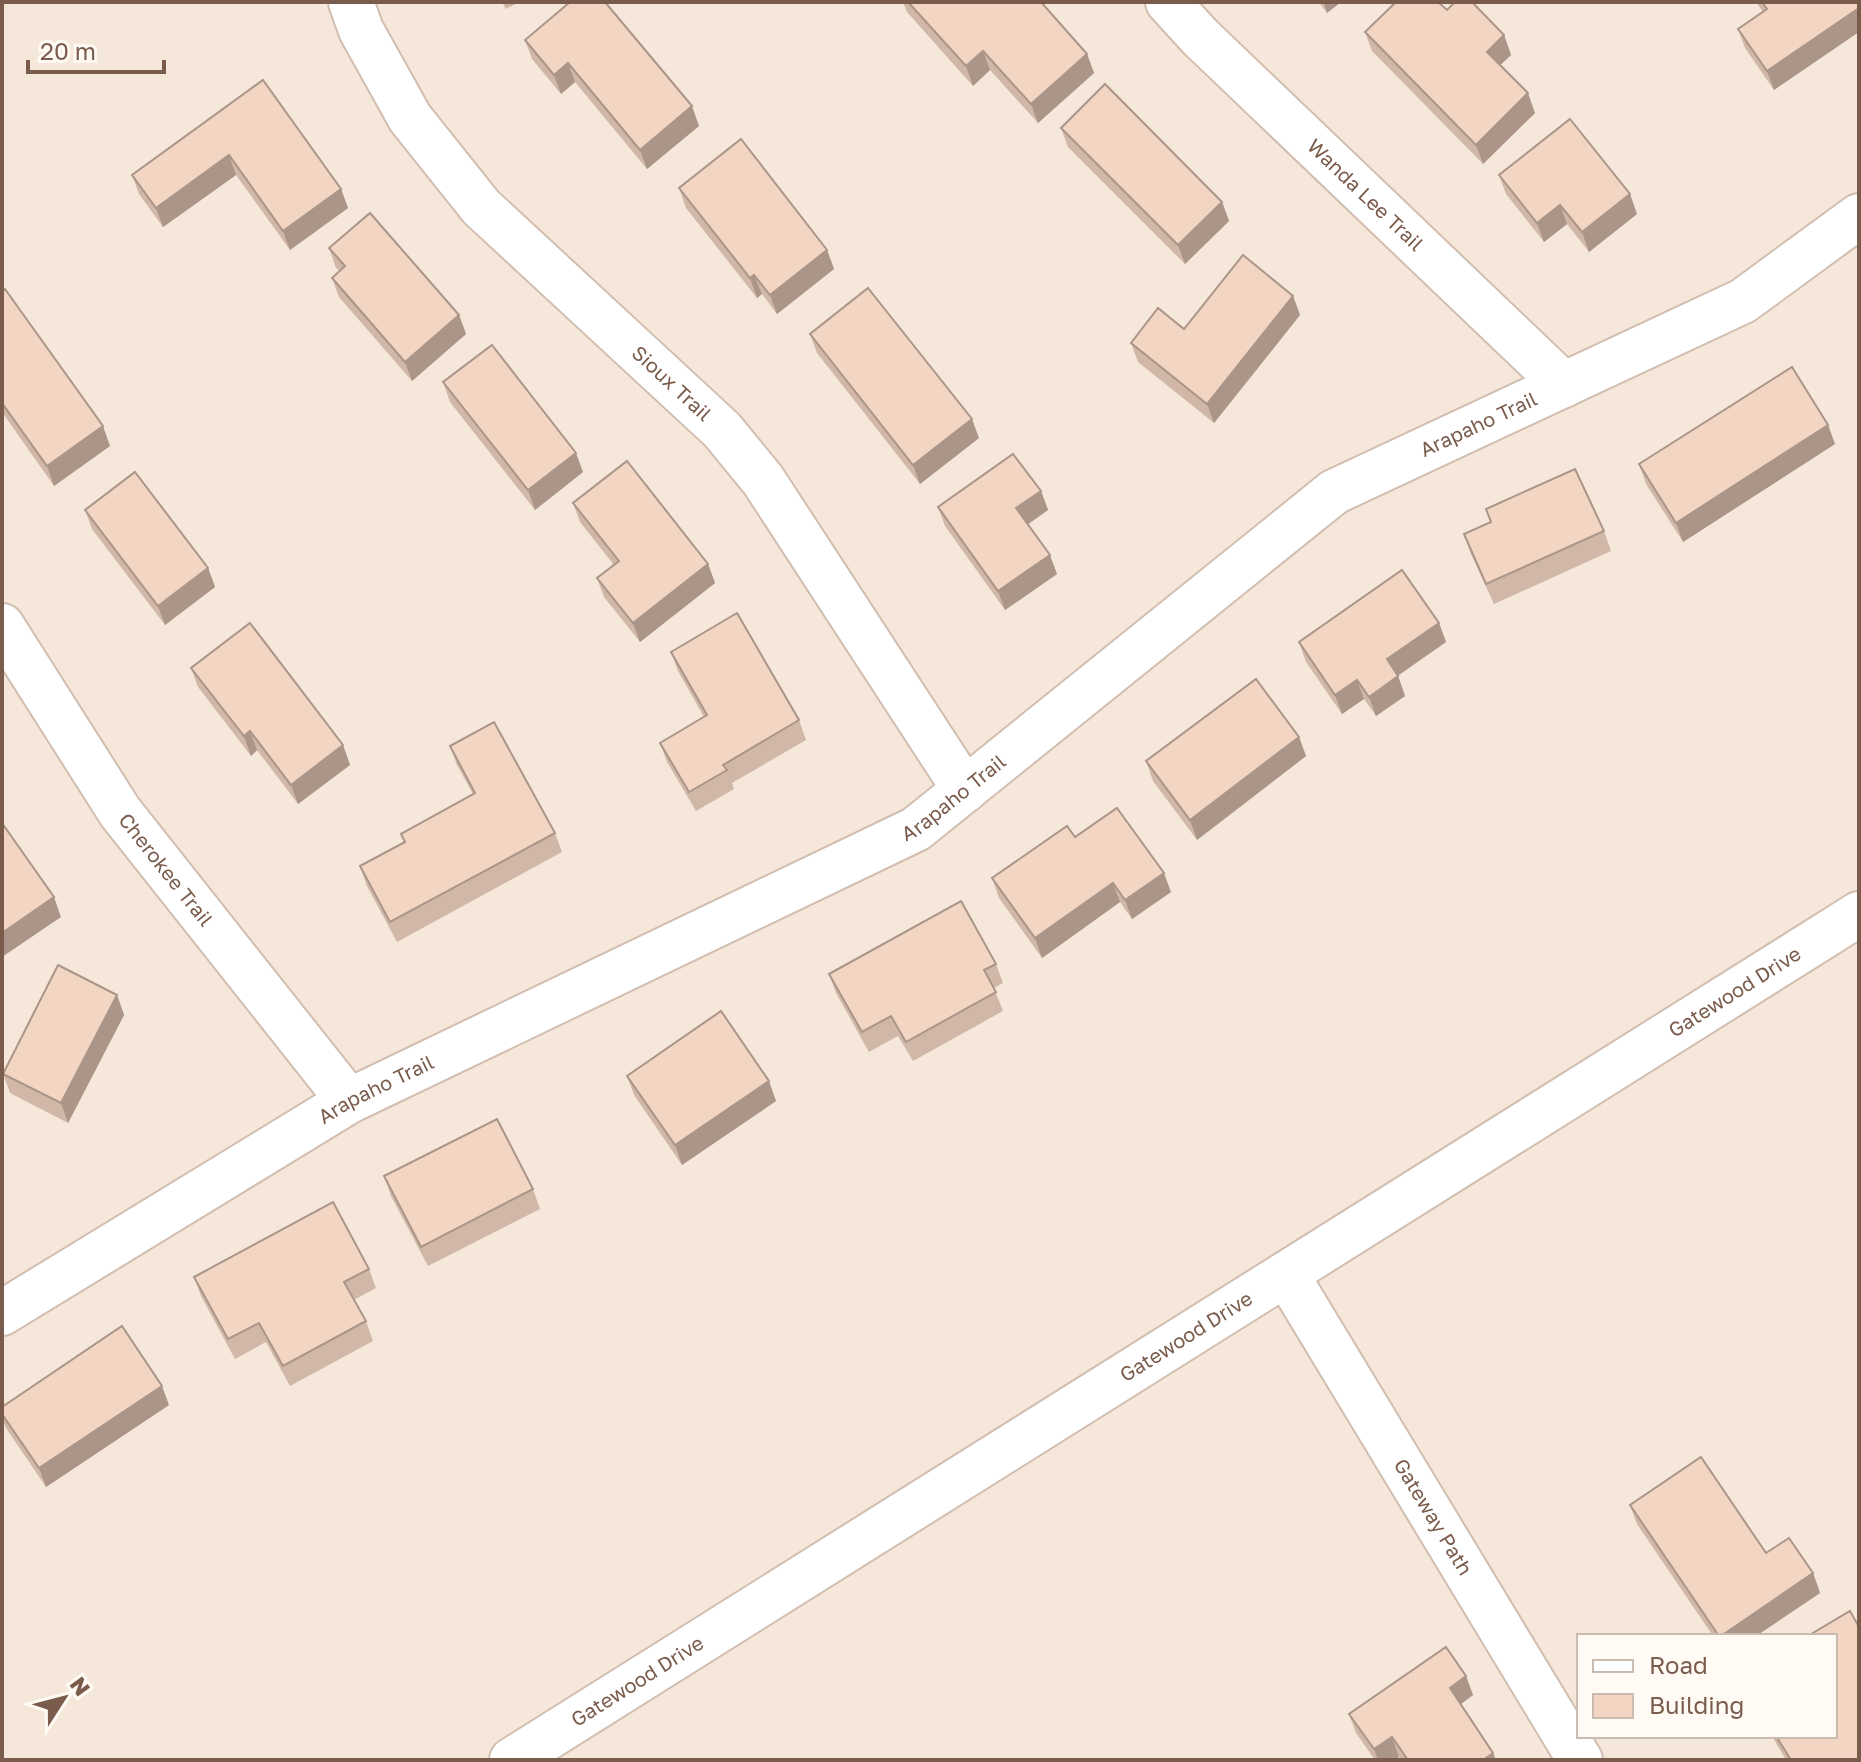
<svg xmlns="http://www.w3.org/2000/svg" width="1861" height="1762" font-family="'Golos Text',sans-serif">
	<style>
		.residential { fill: #f5e8da; fill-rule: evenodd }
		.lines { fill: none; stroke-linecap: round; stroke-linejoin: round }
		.minor-casing { stroke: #d1beb0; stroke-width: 48 }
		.minor { stroke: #fff; stroke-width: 44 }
		.wall { fill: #d1b7a8 }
		.shaded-wall { fill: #aa9588 }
		.building { fill: #f3d5c3; stroke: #aa9588; stroke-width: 2 }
		.labels { text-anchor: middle; stroke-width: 8; stroke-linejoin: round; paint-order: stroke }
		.street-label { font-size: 20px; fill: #7a5c4d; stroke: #fffaf3 }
	</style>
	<rect width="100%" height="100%" fill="#fdf6ec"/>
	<path class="residential" d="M2 2H1859V1760H2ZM1579 1636H1835V1736H1579Z"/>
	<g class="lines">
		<defs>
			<g id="minor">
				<path id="s1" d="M351 2 361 30 410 118 481 207 722 430 763 480 965 790"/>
				<path id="s2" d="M1168 2 1200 37 1564 385"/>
				<path id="s3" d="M2 626 120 812 349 1101"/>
				<path id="s4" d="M1286 1274 1580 1760"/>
				<path id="s5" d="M2 1313 349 1101 916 829 1334 492 1743 301 1859 216"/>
				<path id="s6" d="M512 1760 1859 914"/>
			</g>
		</defs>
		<use href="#minor" class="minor-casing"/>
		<use href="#minor" class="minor"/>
	</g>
	<g class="wall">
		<polygon points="502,2 519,2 506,9"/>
		<polygon points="903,2 1041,2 1087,54 1094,73 1038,123 990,70 973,86 907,12"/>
		<polygon points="1319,2 1341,2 1327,13"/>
		<polygon points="1756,2 1859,2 1774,90 1745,48 1738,29 1763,12"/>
		<polygon points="1447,10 1504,35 1511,55 1500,65 1535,113 1483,164 1372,51 1365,32"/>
		<polygon points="525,40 699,126 647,169 575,82 561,94 532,59"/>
		<polygon points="263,80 341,189 348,208 290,250 236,175 163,227 139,194 132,175"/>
		<polygon points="1061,128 1222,202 1229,221 1185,264 1068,147"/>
		<polygon points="1499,175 1637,214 1589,252 1567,224 1544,242 1506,194"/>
		<polygon points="679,188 827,250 834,269 777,314 762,294 757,298 686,208"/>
		<polygon points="329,248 459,315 466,334 412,381 339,297 332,278 340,271 336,268"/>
		<polygon points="2,292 110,446 54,486 2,412"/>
		<polygon points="1293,296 1300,315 1214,423 1138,362 1131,343 1184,329"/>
		<polygon points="810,334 979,438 920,484 817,353"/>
		<polygon points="443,382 583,472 535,510 450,402"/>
		<polygon points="1828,425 1835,444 1683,542 1646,484 1639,464"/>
		<polygon points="1041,491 1048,510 1028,524 1057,574 1005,610 945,526 938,507"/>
		<polygon points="573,503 708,564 715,583 640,642 604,597 597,578 614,565 580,522"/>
		<polygon points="1486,509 1604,531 1611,551 1494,604 1471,554 1464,534 1491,522"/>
		<polygon points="85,510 208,568 215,587 165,625 92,529"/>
		<polygon points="1439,623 1446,642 1398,676 1405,696 1376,716 1364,699 1342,714 1306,662 1299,642"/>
		<polygon points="671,652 799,720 806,740 732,783 734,789 696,811 667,762 660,743 704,717 678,671"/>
		<polygon points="191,668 343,745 350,765 298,804 257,750 251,756 198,687"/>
		<polygon points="1299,737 1306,756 1197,840 1153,781 1146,761"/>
		<polygon points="450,746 555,833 562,852 397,942 367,886 360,866 404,843 401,834 473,794 457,765"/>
		<polygon points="1075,837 1171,892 1132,919 1120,902 1042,958 999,898 992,878"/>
		<polygon points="996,964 1003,983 994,988 1003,1011 913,1061 898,1036 869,1052 836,993 829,974"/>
		<polygon points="117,995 124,1015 68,1123 10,1093 3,1074"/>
		<polygon points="627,1076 776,1101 682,1165 634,1095"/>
		<polygon points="384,1176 533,1189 540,1209 428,1266 391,1196"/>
		<polygon points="369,1269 376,1288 354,1300 366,1321 373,1341 290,1386 266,1342 235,1359 201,1296 194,1277"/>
		<polygon points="169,1405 46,1487 6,1428 2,1418 2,1407"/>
		<polygon points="1630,1505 1766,1553 1813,1573 1820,1593 1756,1636 1713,1636 1637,1524"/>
		<polygon points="1466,1676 1473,1695 1461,1704 1493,1753 1496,1760 1402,1760 1399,1757 1394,1760 1375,1760 1356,1733 1349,1714"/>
		<polygon points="1772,1736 1835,1736 1859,1760 1786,1760"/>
	</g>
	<g class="shaded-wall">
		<polygon points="1324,2 1341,2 1327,13"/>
		<polygon points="1859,8 1859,32 1774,90 1767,71"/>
		<polygon points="1504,35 1511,55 1494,71 1487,52"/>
		<polygon points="983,51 990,70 973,86 966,66"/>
		<polygon points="1087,54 1094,73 1038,123 1031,104"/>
		<polygon points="568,63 575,82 561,94 554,75"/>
		<polygon points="1528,93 1535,113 1483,164 1476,145"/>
		<polygon points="692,106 699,126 647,169 640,150"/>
		<polygon points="229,155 236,175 163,227 156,208"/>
		<polygon points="341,189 348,208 290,250 283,231"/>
		<polygon points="1630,194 1637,214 1589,252 1582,232"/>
		<polygon points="1222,202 1229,221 1185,264 1178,245"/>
		<polygon points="1560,205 1567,224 1544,242 1537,223"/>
		<polygon points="827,250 834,269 777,314 770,295"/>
		<polygon points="754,275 762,294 757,298 750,278"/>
		<polygon points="1293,296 1300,315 1214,423 1207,404"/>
		<polygon points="459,315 466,334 412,381 405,362"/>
		<polygon points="972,419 979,438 920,484 913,465"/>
		<polygon points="1828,425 1835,444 1683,542 1676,523"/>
		<polygon points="103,426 110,446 54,486 47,466"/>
		<polygon points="576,453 583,472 535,510 528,490"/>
		<polygon points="1041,491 1048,510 1024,527 1016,508"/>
		<polygon points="1050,555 1057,574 1005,610 998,591"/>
		<polygon points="708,564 715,583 640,642 633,623"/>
		<polygon points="208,568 215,587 165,625 158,606"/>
		<polygon points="1439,623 1446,642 1394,678 1387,659"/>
		<polygon points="1398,676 1405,696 1376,716 1369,697"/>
		<polygon points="1357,680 1364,699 1342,714 1335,695"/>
		<polygon points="250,731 257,750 251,756 244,736"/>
		<polygon points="1299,737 1306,756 1197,840 1190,820"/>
		<polygon points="343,745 350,765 298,804 291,785"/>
		<polygon points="1164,873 1171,892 1132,919 1125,900"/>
		<polygon points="1113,883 1120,902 1042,958 1035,938"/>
		<polygon points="54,897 61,917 2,957 2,933"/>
		<polygon points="117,995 124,1015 68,1123 61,1103"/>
		<polygon points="769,1081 776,1101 682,1165 675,1145"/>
		<polygon points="162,1386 169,1405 46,1487 39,1468"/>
		<polygon points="1813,1573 1820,1593 1756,1636 1721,1636"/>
		<polygon points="1466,1676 1473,1695 1457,1707 1450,1688"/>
		<polygon points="1392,1737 1399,1757 1394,1760 1378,1760 1374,1749"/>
		<polygon points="1493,1753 1496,1760 1483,1760"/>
	</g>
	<g class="building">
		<polygon points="570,2 605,2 692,106 640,150 568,63 554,75 525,40"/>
		<polygon points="908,2 1041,2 1087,54 1031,104 983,51 966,66"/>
		<polygon points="1396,2 1438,2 1447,10 1455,2 1472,2 1504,35 1487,52 1528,93 1476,145 1365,32"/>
		<polygon points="1762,2 1859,2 1859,8 1767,71 1738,29 1767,9"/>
		<polygon points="263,80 341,189 283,231 229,155 156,208 132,175"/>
		<polygon points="1105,84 1222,202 1178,245 1061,128"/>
		<polygon points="1570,119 1630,194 1582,232 1560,205 1537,223 1499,175"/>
		<polygon points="741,139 827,250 770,295 754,275 750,278 679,188"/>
		<polygon points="370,213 459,315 405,362 332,278 345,266 329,248"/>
		<polygon points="1243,255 1293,296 1207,404 1131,343 1158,308 1184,329"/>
		<polygon points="868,288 972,419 913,465 810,334"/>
		<polygon points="5,289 103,426 47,466 2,403 2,292"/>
		<polygon points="492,345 576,453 528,490 443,382"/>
		<polygon points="1792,367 1828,425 1676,523 1639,464"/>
		<polygon points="1013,454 1041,491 1016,508 1050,555 998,591 938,507"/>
		<polygon points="627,461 708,564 633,623 597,578 619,561 573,503"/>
		<polygon points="1575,469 1604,531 1486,584 1464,534 1491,522 1486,509"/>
		<polygon points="135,472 208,568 158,606 85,510"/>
		<polygon points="1402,570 1439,623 1387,659 1398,676 1369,697 1357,680 1335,695 1299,642"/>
		<polygon points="737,613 799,720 723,765 727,770 689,792 660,743 707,715 671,652"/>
		<polygon points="250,623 343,745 291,785 250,731 244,736 191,668"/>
		<polygon points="1256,679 1299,737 1190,820 1146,761"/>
		<polygon points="494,722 555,833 390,922 360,866 405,842 401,834 475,793 450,746"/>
		<polygon points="1117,808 1164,873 1125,900 1113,883 1035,938 992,878 1067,826 1075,837"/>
		<polygon points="2,823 54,897 2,933"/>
		<polygon points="961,901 996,964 984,970 996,992 906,1042 891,1016 862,1032 829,974"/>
		<polygon points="58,965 117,995 61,1103 3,1074"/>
		<polygon points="721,1011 769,1081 675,1145 627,1076"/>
		<polygon points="497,1119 533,1189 421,1247 384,1176"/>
		<polygon points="333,1202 369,1269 344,1282 366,1321 283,1366 259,1323 228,1339 194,1277"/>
		<polygon points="122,1326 162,1386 39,1468 2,1414 2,1407"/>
		<polygon points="1701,1457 1766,1553 1789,1538 1813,1573 1721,1636 1719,1636 1630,1505"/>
		<polygon points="1850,1611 1859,1627 1859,1760 1791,1760 1776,1736 1835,1736 1835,1636 1808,1636"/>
		<polygon points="1446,1647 1466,1676 1450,1688 1493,1753 1483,1760 1408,1760 1392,1737 1374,1749 1349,1714"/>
	</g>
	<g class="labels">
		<g class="street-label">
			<text dy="7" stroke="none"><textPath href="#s2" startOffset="276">Wanda Lee Trail</textPath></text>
			<text dy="7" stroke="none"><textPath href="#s1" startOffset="504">Sioux Trail</textPath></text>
			<text dy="7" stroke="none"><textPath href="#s5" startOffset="1732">Arapaho Trail</textPath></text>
			<text dy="7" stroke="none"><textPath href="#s5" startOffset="1084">Arapaho Trail</textPath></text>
			<text dy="7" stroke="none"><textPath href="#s3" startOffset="294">Cherokee Trail</textPath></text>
			<text dy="7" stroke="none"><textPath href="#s6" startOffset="1444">Gatewood Drive</textPath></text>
			<text dy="7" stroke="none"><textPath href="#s5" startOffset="436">Arapaho Trail</textPath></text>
			<text dy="7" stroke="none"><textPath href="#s6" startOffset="796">Gatewood Drive</textPath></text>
			<text dy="7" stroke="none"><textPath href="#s4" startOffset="284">Gateway Path</textPath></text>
			<text dy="7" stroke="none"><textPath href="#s6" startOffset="148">Gatewood Drive</textPath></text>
		</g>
	</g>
	<rect width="1861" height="1762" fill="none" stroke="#7a5c4d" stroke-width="8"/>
	<rect x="1577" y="1634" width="260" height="104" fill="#fffaf3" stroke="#cabbb1" stroke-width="2"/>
	<rect x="1593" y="1660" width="40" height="12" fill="#ffffff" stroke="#cabbb1" stroke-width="2"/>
	<text x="1649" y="1674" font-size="24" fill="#7a5c4d">Road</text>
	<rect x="1593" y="1694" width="40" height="24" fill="#f3d5c3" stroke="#cabbb1" stroke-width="2"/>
	<text x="1649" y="1714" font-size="24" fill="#7a5c4d">Building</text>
	<g transform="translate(64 1698) rotate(54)" stroke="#fffaf3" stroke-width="6" paint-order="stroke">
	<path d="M0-6L14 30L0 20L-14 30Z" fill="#7a5c4d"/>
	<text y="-12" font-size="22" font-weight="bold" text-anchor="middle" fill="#7a5c4d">N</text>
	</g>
	<path d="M28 60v12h136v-12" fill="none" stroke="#7a5c4d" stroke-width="4"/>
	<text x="40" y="60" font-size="24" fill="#7a5c4d" stroke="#fffaf3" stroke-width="6" paint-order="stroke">20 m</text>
</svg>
